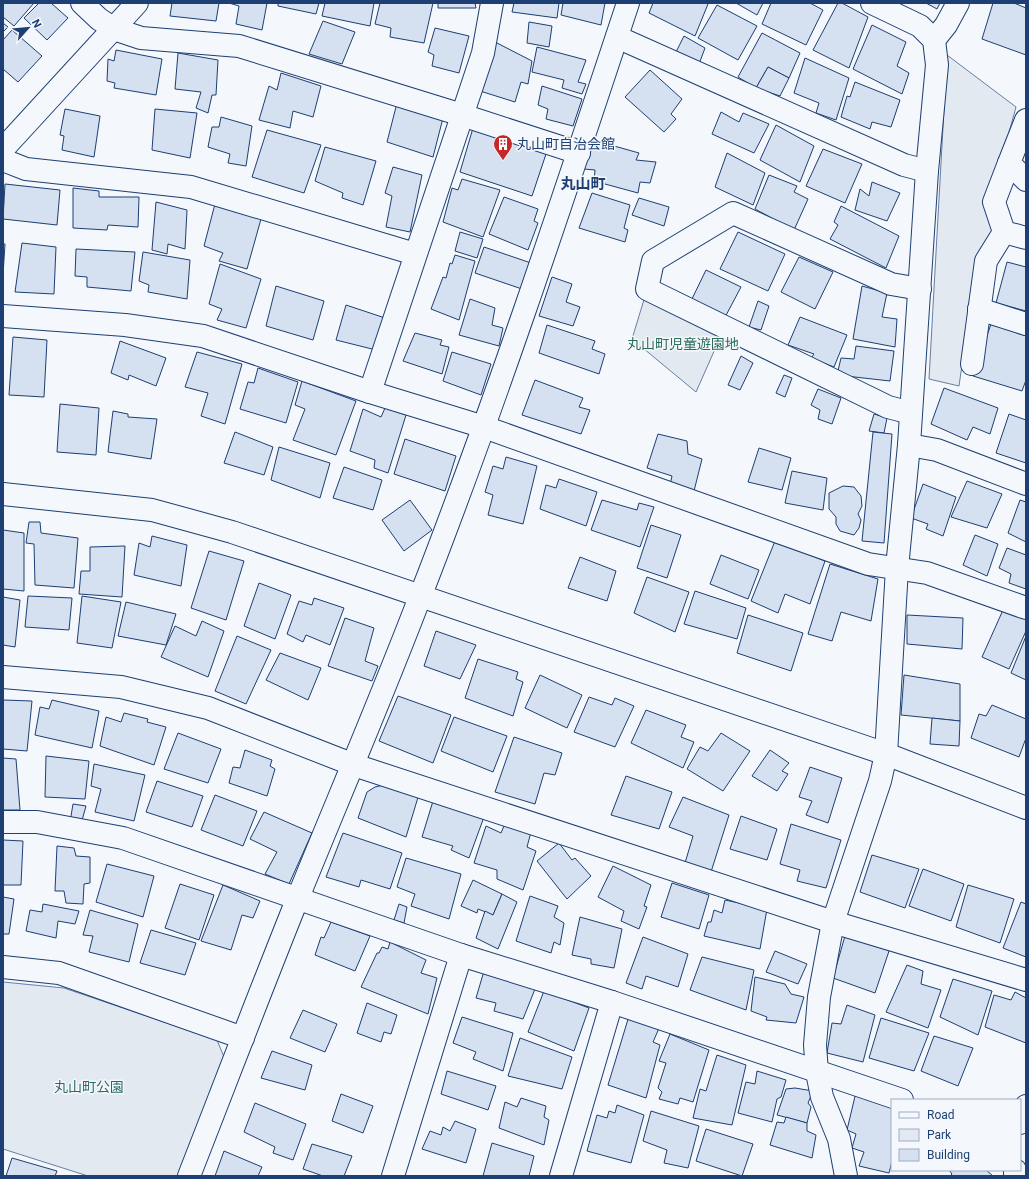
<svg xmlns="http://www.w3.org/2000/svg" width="1029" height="1179" font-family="Roboto,'Noto Sans JP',sans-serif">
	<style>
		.green { fill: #e3e9f0; stroke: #687fa3 }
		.building { fill: #d5e0f0; stroke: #1d3f73 }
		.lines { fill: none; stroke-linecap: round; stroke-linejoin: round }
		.minor-casing { stroke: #1d3f73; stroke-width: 24 }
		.minor { stroke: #f4f7fb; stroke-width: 22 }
		.labels { text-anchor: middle; stroke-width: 3; stroke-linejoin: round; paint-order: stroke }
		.poi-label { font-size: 14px; fill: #1d3f73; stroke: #f4f7fb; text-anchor: start }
		.park-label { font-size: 14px; fill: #2c6c60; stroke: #f4f7fb }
		.neighbourhood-label { font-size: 15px; font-weight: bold; fill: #1d3f73; stroke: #f4f7fb }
	</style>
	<rect width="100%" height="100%" fill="#f4f7fb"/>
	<g class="green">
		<polygon points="947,55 1016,107 990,201 998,225 978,253 959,386 929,379"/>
		<polygon points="646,293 723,331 696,392 632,339"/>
		<polygon points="3,982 64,988 217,1040 224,1057 178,1176 88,1176 3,1149"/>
	</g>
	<g class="building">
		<polygon points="3,3 34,3 14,26 3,17"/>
		<polygon points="39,3 51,3 68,18 47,40 24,18"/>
		<polygon points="172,3 219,3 216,21 170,16"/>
		<polygon points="229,3 267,3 262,30 236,24 239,6"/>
		<polygon points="278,3 319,3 316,14 278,6"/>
		<polygon points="325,3 374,3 370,26 322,16"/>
		<polygon points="380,3 433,3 424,43 390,37 391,28 375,24"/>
		<polygon points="438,3 475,3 476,8 438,8"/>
		<polygon points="514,3 559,3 557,18 512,12"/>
		<polygon points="563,3 605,3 601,25 561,15"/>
		<polygon points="653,3 707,3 708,4 695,36 649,13"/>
		<polygon points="736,3 763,3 757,15"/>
		<polygon points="771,3 810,3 823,10 806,45 762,24"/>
		<polygon points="838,3 842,3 868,17 849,68 813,50"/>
		<polygon points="926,3 940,3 937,9"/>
		<polygon points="993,3 1014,3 1026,8 1026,55 982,39"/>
		<polygon points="717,5 757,26 738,60 698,38"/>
		<polygon points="323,21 355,32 342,64 309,54"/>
		<polygon points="529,22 552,26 549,47 527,43"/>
		<polygon points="3,23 8,27 3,32"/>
		<polygon points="872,25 906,42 897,66 909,73 902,94 853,69"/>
		<polygon points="435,28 469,36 459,73 432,66 434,55 428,52"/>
		<polygon points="12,30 42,56 18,82 3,69 3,40"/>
		<polygon points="762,33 800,53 789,78 768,67 756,88 738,77"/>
		<polygon points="684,36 705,48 699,64 676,52"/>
		<polygon points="495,42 532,61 528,84 521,82 515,102 480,91"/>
		<polygon points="537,47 586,60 578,82 586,84 582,94 562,88 564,80 532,72"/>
		<polygon points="116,50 162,59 156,95 114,88 115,83 107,81 108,59 114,61"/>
		<polygon points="178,53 218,60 216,95 212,95 208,113 196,108 201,92 175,89"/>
		<polygon points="805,58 849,78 836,120 816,113 819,103 794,93"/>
		<polygon points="768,67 789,78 780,96 756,88"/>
		<polygon points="650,70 682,99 671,114 676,119 664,132 625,97"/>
		<polygon points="281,73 321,86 313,117 293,111 290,128 259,120 269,86 277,90"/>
		<polygon points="855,82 900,100 891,127 872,122 870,129 841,117 847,96 850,97"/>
		<polygon points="542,86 582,99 573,126 546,119 548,109 538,105"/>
		<polygon points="397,103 443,118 433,157 387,142"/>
		<polygon points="65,109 100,116 94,157 62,150 64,136 60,135"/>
		<polygon points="155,109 197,113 190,158 152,150"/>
		<polygon points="721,112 739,122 743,113 769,124 754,153 712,134"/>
		<polygon points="221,117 252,126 246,166 228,163 230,154 208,147 212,127 219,127"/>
		<polygon points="776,125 814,146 800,182 760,160"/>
		<polygon points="473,128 547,151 532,196 460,172"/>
		<polygon points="267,130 321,145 304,193 252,177"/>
		<polygon points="593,140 639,153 636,160 656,162 650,183 640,182 638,193 594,181 595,170 584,169"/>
		<polygon points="325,147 376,161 363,205 342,198 343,193 315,181"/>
		<polygon points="823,149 862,164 845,203 806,186"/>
		<polygon points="727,153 765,173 753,205 715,187"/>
		<polygon points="393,167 422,175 410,232 386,227 392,196 385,193"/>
		<polygon points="769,175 797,186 794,192 808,199 794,230 755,209"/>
		<polygon points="462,179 500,190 483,237 443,222 452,188 458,190"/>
		<polygon points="872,182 900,193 887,221 855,210 860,189 869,196"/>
		<polygon points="5,184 60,190 57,225 3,219"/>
		<polygon points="73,188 99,191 99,197 139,197 138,227 108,225 107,230 73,228"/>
		<polygon points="592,193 630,205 624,228 628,230 625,242 579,228"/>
		<polygon points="504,197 538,209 534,221 538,223 528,250 489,234"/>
		<polygon points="639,198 669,207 664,226 632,215"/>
		<polygon points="156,202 187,210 185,249 168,244 167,254 152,250"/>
		<polygon points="215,204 261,219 247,269 219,261 223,253 204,246"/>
		<polygon points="841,206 899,236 886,268 830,239 838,225 834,222"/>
		<polygon points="460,232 483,239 477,258 455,251"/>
		<polygon points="738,232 785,254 768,291 720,269"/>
		<polygon points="22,243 56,247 54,294 15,292"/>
		<polygon points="3,244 5,244 3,275"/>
		<polygon points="484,247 531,263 522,289 475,273"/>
		<polygon points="76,249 135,252 131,291 87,287 87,277 75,276"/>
		<polygon points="143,252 190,260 187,299 148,292 149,285 139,281"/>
		<polygon points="455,255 475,261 459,320 431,309 443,277 446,278 450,263 452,264"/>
		<polygon points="799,257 833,272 815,309 781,292"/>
		<polygon points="1007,262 1026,267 1026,311 996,303"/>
		<polygon points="220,264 261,279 246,328 217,320 222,309 209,304"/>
		<polygon points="706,270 741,287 723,321 690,303"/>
		<polygon points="552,277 572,284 566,302 580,307 573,326 539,316"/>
		<polygon points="276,286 324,301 313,340 266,326"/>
		<polygon points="862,286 887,293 882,317 897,319 895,347 853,339"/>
		<polygon points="470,299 495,308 492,325 503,328 499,346 459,335"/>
		<polygon points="758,301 769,306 761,330 749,327"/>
		<polygon points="346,305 385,318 376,350 336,340"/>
		<polygon points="800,317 847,335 834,367 811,358 814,354 788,345"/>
		<polygon points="991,324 1026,336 1026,380 1022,391 973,376"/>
		<polygon points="547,325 595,341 592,349 605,354 599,374 539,353"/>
		<polygon points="415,333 442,340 440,345 449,347 442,374 403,361"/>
		<polygon points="13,337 47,340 44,397 9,395"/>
		<polygon points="120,341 166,358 156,386 129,375 128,380 111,373"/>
		<polygon points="856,346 894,351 890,381 837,375 841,358 854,359"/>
		<polygon points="197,352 242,364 225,424 201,416 208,393 185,387"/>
		<polygon points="452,352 491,364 481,395 443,381"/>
		<polygon points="741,356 753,363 740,390 728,385"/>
		<polygon points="258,368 298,382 286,423 240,409 248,382 254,383"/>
		<polygon points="784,375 792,378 785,397 776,393"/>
		<polygon points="535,380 583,398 579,407 590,410 581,434 522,415"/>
		<polygon points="302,381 356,401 336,455 293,440 305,409 295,405"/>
		<polygon points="944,388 998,408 990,434 973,427 967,440 931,424"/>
		<polygon points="818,389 841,398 832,424 818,419 820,410 811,405"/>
		<polygon points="60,404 99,408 96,455 57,452"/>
		<polygon points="385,408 406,415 388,473 374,468 375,460 350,451 363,409 381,417"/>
		<polygon points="113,411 128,414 128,417 157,419 151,459 108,452"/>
		<polygon points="874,414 887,418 884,433 869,431"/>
		<polygon points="1009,414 1026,420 1026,463 996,453"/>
		<polygon points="235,432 273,447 264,475 224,463"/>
		<polygon points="873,432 892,434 884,543 862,541"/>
		<polygon points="658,434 687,441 688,454 702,459 693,495 670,485 672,476 647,468"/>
		<polygon points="405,439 456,456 445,491 394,474"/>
		<polygon points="279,447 330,463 320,498 271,480"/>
		<polygon points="759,448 791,458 782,490 748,482"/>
		<polygon points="506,457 537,466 523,524 488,515 493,495 485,492 493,466 503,469"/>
		<polygon points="344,467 382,480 373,510 333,498"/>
		<polygon points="792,471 827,478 823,510 785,503"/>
		<polygon points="559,479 597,492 586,526 540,509 546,485 556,488"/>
		<polygon points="967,481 1002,494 987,528 951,517"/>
		<polygon points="923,484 956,497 943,536 926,529 928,524 911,518"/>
		<polygon points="843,486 854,487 861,496 862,506 858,514 861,520 859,528 854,535 840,531 836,524 836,517 829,509 829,493"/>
		<polygon points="410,500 432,530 404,551 382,520"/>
		<polygon points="602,500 637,510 639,503 654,507 640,547 591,530"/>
		<polygon points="1020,500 1026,502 1026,542 1008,533"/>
		<polygon points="29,522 40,522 41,533 78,538 74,588 35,585 34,544 26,543"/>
		<polygon points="651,525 681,535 667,578 637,568"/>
		<polygon points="3,530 24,533 24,591 3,589"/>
		<polygon points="975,535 998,544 987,576 963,565"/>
		<polygon points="152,536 187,545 181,586 134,575 139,543 150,547"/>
		<polygon points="775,541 825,561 810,604 785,594 778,613 751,601"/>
		<polygon points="125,546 122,597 79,594 81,571 90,571 90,547"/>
		<polygon points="1007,548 1026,555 1026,589 1009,583 1011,574 999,568"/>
		<polygon points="209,551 244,561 226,620 191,608"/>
		<polygon points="721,555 759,570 748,599 710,584"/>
		<polygon points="580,557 616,571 607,601 568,588"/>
		<polygon points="830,564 878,579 871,621 841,612 832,641 808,634"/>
		<polygon points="647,577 689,592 675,632 634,613"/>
		<polygon points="259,583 291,595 275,639 244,626"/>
		<polygon points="695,591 746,608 737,639 684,624"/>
		<polygon points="28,596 72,598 69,630 25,627"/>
		<polygon points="82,596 121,602 112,648 77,643"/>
		<polygon points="3,597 20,600 15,647 3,645"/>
		<polygon points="314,598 344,608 330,645 306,635 303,642 287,634 299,601 312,605"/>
		<polygon points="126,602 176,614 166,645 118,636"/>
		<polygon points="1003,610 1026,618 1026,631 1009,669 982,657"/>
		<polygon points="748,615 803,633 791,671 737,653"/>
		<polygon points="907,615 963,618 962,649 907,644"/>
		<polygon points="345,618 374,628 365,661 378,666 372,681 328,666"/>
		<polygon points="202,621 224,631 208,677 161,657 175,626 196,636"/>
		<polygon points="436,631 476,645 460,679 424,666"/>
		<polygon points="237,636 271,650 246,704 215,691"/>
		<polygon points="1026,636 1026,680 1011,673"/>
		<polygon points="280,653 321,668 308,700 266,680"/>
		<polygon points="478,659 518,672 516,679 523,682 513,716 465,698"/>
		<polygon points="540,675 582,695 567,728 525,708"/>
		<polygon points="904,675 960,684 960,721 901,715"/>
		<polygon points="398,696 451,715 433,763 379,741"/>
		<polygon points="589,697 612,705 615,698 634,706 615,747 574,732"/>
		<polygon points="3,700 32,701 27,751 3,749"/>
		<polygon points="52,700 99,711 92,748 35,735 40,707 49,709"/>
		<polygon points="992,705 1026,719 1026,738 1019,757 971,738 979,714 986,716"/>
		<polygon points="646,710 686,725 681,737 694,742 683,768 631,743"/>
		<polygon points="124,713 148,719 147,722 166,727 154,765 100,746 106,717 121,722"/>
		<polygon points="454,717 507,736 493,772 441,751"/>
		<polygon points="932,718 960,721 959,746 930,744"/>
		<polygon points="178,733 221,749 208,783 164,769"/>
		<polygon points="721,733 750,751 723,791 687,769 700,747 708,751"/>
		<polygon points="514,737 562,753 555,775 544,773 535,804 495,792"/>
		<polygon points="245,750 272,760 270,766 275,769 267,796 229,783 233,767 240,768"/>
		<polygon points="770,750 789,763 782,771 788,774 777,791 752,776"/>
		<polygon points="46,756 89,761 85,799 45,797"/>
		<polygon points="3,758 16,759 20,810 3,810"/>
		<polygon points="94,764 145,775 134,821 95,812 101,789 91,786"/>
		<polygon points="810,767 842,778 828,823 806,815 812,801 799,797"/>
		<polygon points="626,776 672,792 659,829 611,815"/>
		<polygon points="157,781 203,796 192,827 146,812"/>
		<polygon points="388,784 419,794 406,837 358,818 367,792 375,787"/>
		<polygon points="215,795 257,811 243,846 201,830"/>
		<polygon points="683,797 729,815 711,872 685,863 693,836 669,827"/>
		<polygon points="433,801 484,817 469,858 451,850 453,846 422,837"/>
		<polygon points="73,804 86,806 81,824 70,822"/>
		<polygon points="264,812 312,833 289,884 265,874 277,852 250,839"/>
		<polygon points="741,816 777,829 767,860 730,849"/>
		<polygon points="506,821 531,832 527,847 536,851 523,890 497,879 497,870 474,863 486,826 501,833"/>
		<polygon points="791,824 841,840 826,888 797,881 800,870 780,864"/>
		<polygon points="343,833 402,853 390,889 361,880 359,887 326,877"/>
		<polygon points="3,840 23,841 21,885 3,885"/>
		<polygon points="559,843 572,860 575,858 591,876 567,899 537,861"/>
		<polygon points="57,846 74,848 76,856 90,857 90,883 84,884 83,904 66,903 64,891 55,891"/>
		<polygon points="872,855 919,869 905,908 860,892"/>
		<polygon points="406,858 461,874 449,919 411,906 415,894 397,887"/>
		<polygon points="107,864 154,876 143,917 96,902"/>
		<polygon points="613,866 651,885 644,906 647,907 639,929 621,921 624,911 598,897"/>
		<polygon points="923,869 964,884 951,921 909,906"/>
		<polygon points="473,880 502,894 493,915 478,909 477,913 461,906"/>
		<polygon points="672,883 709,895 699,929 661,917"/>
		<polygon points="180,884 214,895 199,940 165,928"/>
		<polygon points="223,885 260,901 253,918 242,915 231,950 201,941"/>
		<polygon points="968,885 1014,899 1000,943 956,927"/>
		<polygon points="502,894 517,902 498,949 476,938 485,911 493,915"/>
		<polygon points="530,896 558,906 554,917 564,923 560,945 554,942 551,953 516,941"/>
		<polygon points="3,897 14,899 9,934 3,934"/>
		<polygon points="725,900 767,909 760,949 704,936 708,922 711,922 714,910 722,913"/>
		<polygon points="1021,902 1026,904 1026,957 1003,948"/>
		<polygon points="43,904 79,911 75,924 58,921 56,938 26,931 30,910 42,912"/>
		<polygon points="399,904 407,907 404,923 394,920"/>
		<polygon points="90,910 138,924 129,962 89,952 93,936 83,935"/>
		<polygon points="580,917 622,929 614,968 591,964 591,959 572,955"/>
		<polygon points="331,922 370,936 355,971 315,955 321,937 324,938"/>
		<polygon points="151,930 196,943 185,975 140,963"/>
		<polygon points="845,936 890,948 875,993 833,978"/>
		<polygon points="643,937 688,954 678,987 646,976 642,989 626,983"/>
		<polygon points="390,942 426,960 421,973 437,978 428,1014 361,987 377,953 379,953 382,947 388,949"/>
		<polygon points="775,951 807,964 798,984 766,972"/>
		<polygon points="702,957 754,970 746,1010 690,990"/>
		<polygon points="907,965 923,971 921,984 941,990 928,1028 886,1012"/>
		<polygon points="484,971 535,989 523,1019 494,1011 496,1003 476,998"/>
		<polygon points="755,977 785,984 791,994 804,997 796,1023 766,1020 767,1017 751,1011"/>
		<polygon points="953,979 992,991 978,1035 940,1017"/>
		<polygon points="544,991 589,1008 574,1051 528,1032"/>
		<polygon points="1015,992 1026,998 1026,1043 985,1027 994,995 1011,1000"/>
		<polygon points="367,1003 397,1015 391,1034 384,1032 381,1042 357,1033"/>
		<polygon points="847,1005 875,1015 863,1062 827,1053 832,1023 841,1024"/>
		<polygon points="303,1010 337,1024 325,1052 290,1038"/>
		<polygon points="629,1016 660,1026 653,1042 660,1045 646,1098 608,1085"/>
		<polygon points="462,1017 513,1033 503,1071 473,1059 476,1052 453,1043"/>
		<polygon points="881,1018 929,1033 914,1071 869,1058"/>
		<polygon points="670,1034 709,1050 693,1102 680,1098 678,1104 659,1099 662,1092 658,1088 666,1063 659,1061"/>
		<polygon points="934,1036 973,1048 958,1086 921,1071"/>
		<polygon points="520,1038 572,1057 562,1089 508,1076"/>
		<polygon points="272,1051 312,1065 305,1090 261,1078"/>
		<polygon points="717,1055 746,1065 732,1125 693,1118 700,1089 706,1091"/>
		<polygon points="447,1071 496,1086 488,1110 441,1094"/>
		<polygon points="757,1071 786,1080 781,1097 777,1099 772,1122 738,1113 746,1082 755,1084"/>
		<polygon points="795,1088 813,1091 808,1103 811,1107 807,1123 777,1115 786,1089"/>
		<polygon points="856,1092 892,1104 892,1161 889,1173 859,1166 864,1152 852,1148 856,1134 847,1130"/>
		<polygon points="341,1094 373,1106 363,1133 332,1121"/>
		<polygon points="521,1098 546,1106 544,1117 549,1120 544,1145 499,1128 505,1102 517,1107"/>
		<polygon points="255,1103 306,1124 293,1160 273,1153 275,1147 244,1132"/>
		<polygon points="617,1105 644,1115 631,1163 587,1151 597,1115 607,1118 609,1111 615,1113"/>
		<polygon points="651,1111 699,1126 688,1168 664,1163 667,1150 643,1141"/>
		<polygon points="786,1117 807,1123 807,1131 816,1135 812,1158 770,1145 777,1122 784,1123"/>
		<polygon points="455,1121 476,1129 466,1163 422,1149 430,1131 441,1135 443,1127 450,1131"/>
		<polygon points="706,1129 753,1144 742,1176 696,1161"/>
		<polygon points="492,1143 534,1156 529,1176 483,1176"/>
		<polygon points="312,1144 352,1156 344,1176 323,1176 303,1169"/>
		<polygon points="224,1151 262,1167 258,1176 215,1176"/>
		<polygon points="12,1158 57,1171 55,1176 6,1176"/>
		<polygon points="949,1170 986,1170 993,1176 950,1176 952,1174"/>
	</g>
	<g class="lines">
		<defs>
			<g id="minor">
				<polyline points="82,3 99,19 114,29 141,38 239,46 462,115 579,153"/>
				<polyline points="617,37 904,165 927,171"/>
				<polyline points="934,40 946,25 958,3"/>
				<polyline points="1026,120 1009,163 1026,180"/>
				<polyline points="3,149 137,3"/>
				<polyline points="3,160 26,169 191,187 415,254"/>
				<polyline points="1009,163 994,202 1004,232 1026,238"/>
				<polyline points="979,309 1026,324"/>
				<polyline points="3,316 125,325 203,336 370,392 484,427 868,564 927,573 1026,608"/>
				<polyline points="972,364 986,261 1004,232"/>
				<polyline points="370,392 483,53 492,3"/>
				<polyline points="911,413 888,407 647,289 653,261 733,213 891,284 920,289"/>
				<polyline points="909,445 937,450 1026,484"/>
				<polyline points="3,494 152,510 232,532 886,754 1026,808"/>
				<polyline points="3,677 121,687 208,708 354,765 833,922 1026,980"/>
				<polyline points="3,822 37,822 123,838 461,955 612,1002 902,1100"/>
				<polyline points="3,967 59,973 243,1038"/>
				<polyline points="1020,1123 1026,1106"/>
				<polyline points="1015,1170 1015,1176"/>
				<path d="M189 1176C225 1084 260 992 297 900 338 799 381 699 420 597 496 402 562 202 628 3"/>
				<polyline points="393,1176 461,955"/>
				<polyline points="561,1176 612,1002"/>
				<polyline points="846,1176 839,1139 822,1097 817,1072 815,1045 819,997 833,922 880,781 886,754 897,568 909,445 927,171 937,65 934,40 920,26 872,3"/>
			</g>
		</defs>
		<use href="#minor" class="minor-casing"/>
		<use href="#minor" class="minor"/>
	</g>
	<defs>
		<symbol id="building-pin" viewBox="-11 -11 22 30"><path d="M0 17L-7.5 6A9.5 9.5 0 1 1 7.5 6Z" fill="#c62828" stroke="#f4f7fb"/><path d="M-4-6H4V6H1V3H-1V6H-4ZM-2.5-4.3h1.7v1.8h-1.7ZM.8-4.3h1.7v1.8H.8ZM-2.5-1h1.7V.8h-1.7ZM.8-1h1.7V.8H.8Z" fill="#fff"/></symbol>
	</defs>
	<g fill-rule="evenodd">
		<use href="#building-pin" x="492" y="133" width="22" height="30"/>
	</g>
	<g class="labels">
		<g class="poi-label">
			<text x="517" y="149">丸山町自治会館</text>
		</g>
		<g class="park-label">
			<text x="683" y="349">丸山町児童遊園地</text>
			<text x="89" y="1092">丸山町公園</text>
		</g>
		<g class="neighbourhood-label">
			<text x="583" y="189">丸山町</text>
		</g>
	</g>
	<rect width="1029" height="1179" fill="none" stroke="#1d3f73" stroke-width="8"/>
	<rect x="891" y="1099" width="130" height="72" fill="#f4f7fb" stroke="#9eadc5"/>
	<rect x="899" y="1112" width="20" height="6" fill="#f4f7fb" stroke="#9eadc5"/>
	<text x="927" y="1119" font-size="12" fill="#1d3f73">Road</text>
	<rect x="899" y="1129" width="20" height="12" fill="#e3e9f0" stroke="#9eadc5"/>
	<text x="927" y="1139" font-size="12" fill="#1d3f73">Park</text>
	<rect x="899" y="1149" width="20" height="12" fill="#d5e0f0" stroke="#9eadc5"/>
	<text x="927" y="1159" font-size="12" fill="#1d3f73">Building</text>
	<g transform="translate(28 28) rotate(63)" stroke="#f4f7fb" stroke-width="3" paint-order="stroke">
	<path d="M0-3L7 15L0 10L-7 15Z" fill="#1d3f73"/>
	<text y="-6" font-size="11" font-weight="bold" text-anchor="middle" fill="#1d3f73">N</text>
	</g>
</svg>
